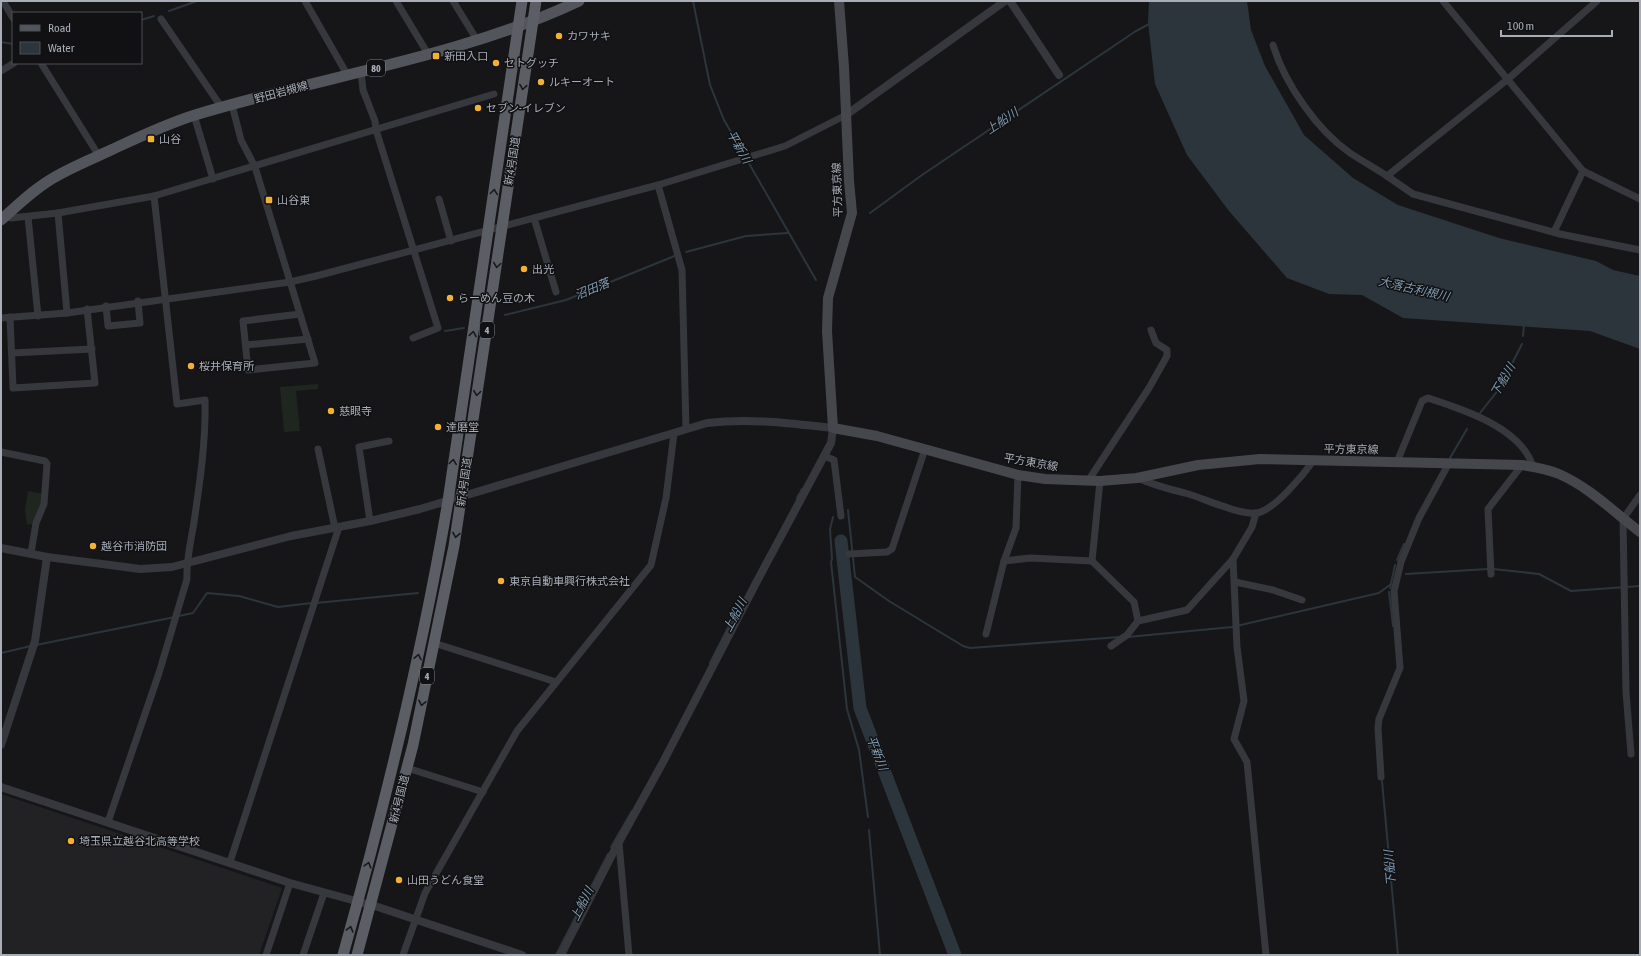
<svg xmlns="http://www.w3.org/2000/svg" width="1641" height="956" font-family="'Asap Condensed','Noto Sans JP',sans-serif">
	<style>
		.built { fill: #222225 }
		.green { fill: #1e261f }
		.water { fill: #2c353c }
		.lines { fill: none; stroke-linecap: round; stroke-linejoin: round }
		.stream { stroke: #2c353c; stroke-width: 2 }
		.river { stroke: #2c353c; stroke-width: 13 }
		.minor { stroke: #37383d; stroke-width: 7 }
		.tertiary { stroke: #37383d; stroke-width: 8 }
		.secondary { stroke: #45474d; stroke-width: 10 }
		.primary { stroke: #53555c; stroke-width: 11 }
		.trunk { stroke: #5b5e65; stroke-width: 11 }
		.oneway { stroke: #18191b }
		.poi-dot { fill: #f2b134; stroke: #111113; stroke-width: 1.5 }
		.labels { text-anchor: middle; stroke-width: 3; stroke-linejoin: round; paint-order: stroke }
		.shield { fill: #111113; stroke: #7b7e86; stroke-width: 1 }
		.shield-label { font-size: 10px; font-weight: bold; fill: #a8adb8 }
		.poi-label { font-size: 11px; fill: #a8adb8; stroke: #111113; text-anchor: start }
		.street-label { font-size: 11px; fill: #a8adb8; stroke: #111113 }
		.water-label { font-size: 12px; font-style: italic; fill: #7f9bb3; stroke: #111113 }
	</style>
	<rect width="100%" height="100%" fill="#161618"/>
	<polygon class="built" points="1,794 282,888 259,955 1,955"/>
	<g class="green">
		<polygon points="318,384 318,389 296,391 300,431 284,432 280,387"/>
		<polygon points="28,491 44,494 34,525 27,524 25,509"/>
	</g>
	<polygon class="water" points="1149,1 1247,1 1251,30 1265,66 1304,135 1353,178 1398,205 1499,238 1596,261 1613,270 1640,276 1640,349 1590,331 1403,318 1362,295 1329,294 1287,278 1229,211 1187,155 1155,84 1148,22"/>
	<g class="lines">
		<g class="stream">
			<polyline points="693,1 710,85 724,120 745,156"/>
			<polyline points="169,11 197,1"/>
			<polyline points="141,20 154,16"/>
			<polyline points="1,42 13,44"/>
			<polyline points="747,160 816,280"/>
			<polyline points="870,213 922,175 1136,31 1151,23"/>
			<polyline points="686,252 746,236 788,233"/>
			<polyline points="505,315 566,300 677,255"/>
			<polyline points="445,331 464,328"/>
			<polyline points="1523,336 1524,325"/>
			<polyline points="1480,413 1499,389 1522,344"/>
			<polyline points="1450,458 1467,429"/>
			<polyline points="797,498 802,489"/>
			<polyline points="848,510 855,577 889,601 963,646 970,648 1120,637"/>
			<polyline points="833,517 830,529 832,559 831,562 847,709 859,750 868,817"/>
			<polyline points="1397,560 1404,544"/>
			<polyline points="1493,569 1539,574 1571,591 1640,586"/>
			<polyline points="1406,574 1488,569"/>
			<polyline points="1390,588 1395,565"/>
			<polyline points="1389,592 1393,626"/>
			<polyline points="316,603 418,593"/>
			<polyline points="179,616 193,613 207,593 239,596 278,607 312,603"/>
			<polyline points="1128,637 1232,627 1379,593 1391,584"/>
			<polyline points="36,645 175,617"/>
			<polyline points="1,653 31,646"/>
			<polyline points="710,663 737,610 739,610"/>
			<polyline points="1382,781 1398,955"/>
			<polyline points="869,830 880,955"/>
			<polyline points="611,847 632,811"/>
			<polyline points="556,955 608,854"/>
		</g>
		<polyline class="river" points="841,541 860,708 955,955"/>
		<g class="minor">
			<polyline points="3,1 13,18"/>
			<polyline points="305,1 348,76"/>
			<polyline points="396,1 428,54"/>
			<polyline points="453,1 477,40"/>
			<polyline points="1443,1 1583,171 1640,199"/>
			<polyline points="161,19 222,108"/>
			<path d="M1273 45C1285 84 1317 130 1350 153 1362 161 1375 168 1387 176L1508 79 1597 1"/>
			<polyline points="41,63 99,156"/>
			<polyline points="1,71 14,63"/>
			<polyline points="361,72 363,90 375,121 376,130 438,328 413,338"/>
			<polyline points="232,105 241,140 255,167 315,363 248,370 243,321 300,314"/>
			<polyline points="194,115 213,179"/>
			<polyline points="1387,176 1413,194 1560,234 1640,250"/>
			<polyline points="658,185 682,270 686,429"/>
			<polyline points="439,199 451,241"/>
			<polyline points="58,213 67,313"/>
			<polyline points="6,216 11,218 58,213 154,196 494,94"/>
			<polyline points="28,217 38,316"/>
			<polyline points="534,218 556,292"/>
			<polyline points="1554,232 1583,171"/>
			<polyline points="106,306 108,326 140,323 138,301"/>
			<polyline points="10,317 13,388 95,383 87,309"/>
			<polyline points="1,318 67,313 290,282 320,275 658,185 785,146 846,115"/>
			<polyline points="246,345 308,339"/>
			<polyline points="12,353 92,349"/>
			<polyline points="318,449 335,528"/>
			<polyline points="1,452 45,461 47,464 44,504 36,523 31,553"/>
			<polyline points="824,456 834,460 841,516"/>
			<path d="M1397 462 1422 401 1428 398C1462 409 1522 428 1533 467"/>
			<path d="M1138 478C1153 485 1168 489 1185 493 1203 498 1239 515 1256 513 1273 512 1304 474 1314 460"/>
			<polyline points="1088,481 1149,388 1167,356 1167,350 1156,343 1151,330"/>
			<polyline points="1256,513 1252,527 1233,559 1237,647 1244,701 1234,739 1247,762 1266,955"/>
			<polyline points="370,521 359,447 389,441"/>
			<polyline points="849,554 887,552 892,549 925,449"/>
			<polyline points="1004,561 1030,558 1092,561 1134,602 1138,621 1127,635 1111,646"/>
			<polyline points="1092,561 1100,481"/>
			<polyline points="1491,574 1488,509 1522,465"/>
			<polyline points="1235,582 1273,590 1302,600"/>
			<polyline points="1138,621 1187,610 1233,559"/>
			<polyline points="986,634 1004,561 1016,528 1018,475"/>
			<polyline points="434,643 556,682"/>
			<polyline points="1631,754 1626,692 1623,519 1640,495"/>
			<polyline points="407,768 483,792"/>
			<polyline points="1381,777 1378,728 1379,719 1400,668 1394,591 1401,562 1419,518 1449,463"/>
			<path d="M108 822 159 673 187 579C186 560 191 541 194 522 200 481 206 441 205 400L177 404 154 196"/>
			<polyline points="619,843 629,955"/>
			<polyline points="230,862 339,527"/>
			<polyline points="266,955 290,883"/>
			<polyline points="303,955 324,893"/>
			<polyline points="403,955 425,893 517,731 651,565 666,498 674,433"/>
		</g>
		<g class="tertiary">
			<polyline points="1010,1 1059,75"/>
			<polyline points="846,115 1005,1"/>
			<path d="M1 548 47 557 110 565 140 569 172 567 291 536 370 521 420 509 707 423C749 418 790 423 833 428L831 443 756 583 662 764 614 851 561 955"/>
			<polyline points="1,745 35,641 47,557"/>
			<polyline points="1,787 290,883 378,907 522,955"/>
		</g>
		<path class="secondary" d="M839 1 844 67 849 181 852 213 828 298 827 331 833 428 877 436 1018 475 1045 479 1100 481 1137 478 1198 465 1260 459 1522 465C1535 467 1547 469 1559 474 1589 487 1614 512 1640 532"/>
		<path class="primary" d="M1 220C18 205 35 188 55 177 72 167 92 159 111 150 139 137 166 124 195 115 323 76 458 58 579 1"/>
		<g class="trunk">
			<path d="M343 955C385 805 422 654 448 501L522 1"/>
			<polyline points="357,955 413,745 454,546 536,1"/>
		</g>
	</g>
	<defs><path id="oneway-chevron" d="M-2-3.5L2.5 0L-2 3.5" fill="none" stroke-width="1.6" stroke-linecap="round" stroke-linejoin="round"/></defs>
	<g class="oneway">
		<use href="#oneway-chevron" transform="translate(523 87) rotate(99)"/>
		<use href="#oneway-chevron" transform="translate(494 192) rotate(-82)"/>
		<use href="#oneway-chevron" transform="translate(497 265) rotate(98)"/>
		<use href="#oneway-chevron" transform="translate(473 334) rotate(-81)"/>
		<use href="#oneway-chevron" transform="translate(477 393) rotate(98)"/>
		<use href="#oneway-chevron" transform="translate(453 462) rotate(-82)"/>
		<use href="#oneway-chevron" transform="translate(456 535) rotate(100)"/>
		<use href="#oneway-chevron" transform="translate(418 657) rotate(-78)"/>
		<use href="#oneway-chevron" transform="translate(422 703) rotate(102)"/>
		<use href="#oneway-chevron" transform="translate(368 865) rotate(-74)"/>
		<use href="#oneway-chevron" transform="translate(350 929) rotate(-75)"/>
	</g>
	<g class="poi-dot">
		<circle cx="559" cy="36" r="4"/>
		<rect x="432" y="52" width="8" height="8" rx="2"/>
		<circle cx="496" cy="63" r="4"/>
		<circle cx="541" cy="82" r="4"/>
		<circle cx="478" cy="108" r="4"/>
		<rect x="147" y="135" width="8" height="8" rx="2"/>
		<rect x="265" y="196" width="8" height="8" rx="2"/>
		<circle cx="524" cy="269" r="4"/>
		<circle cx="450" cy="298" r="4"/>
		<circle cx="191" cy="366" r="4"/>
		<circle cx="331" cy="411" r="4"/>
		<circle cx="438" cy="427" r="4"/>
		<circle cx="93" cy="546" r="4"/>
		<circle cx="501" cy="581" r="4"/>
		<circle cx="71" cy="841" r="4"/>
		<circle cx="399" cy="880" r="4"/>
	</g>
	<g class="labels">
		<g class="shield">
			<rect x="367" y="60" width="18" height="16" rx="3"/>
			<rect x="480" y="322" width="14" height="16" rx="3"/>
			<rect x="420" y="668" width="14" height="16" rx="3"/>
		</g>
		<g class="shield-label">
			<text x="376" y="72">80</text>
			<text x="487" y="334">4</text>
			<text x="427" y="680">4</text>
		</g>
		<g class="poi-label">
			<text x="567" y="40">カワサキ</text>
			<text x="444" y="60">新田入口</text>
			<text x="504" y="67">セトグッチ</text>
			<text x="549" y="86">ルキーオート</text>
			<text x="486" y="112">セブン-イレブン</text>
			<text x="159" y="143">山谷</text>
			<text x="277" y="204">山谷東</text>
			<text x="532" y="273">出光</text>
			<text x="458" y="302">らーめん豆の木</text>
			<text x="199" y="370">桜井保育所</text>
			<text x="339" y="415">慈眼寺</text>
			<text x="446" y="431">達磨堂</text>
			<text x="101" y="550">越谷市消防団</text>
			<text x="509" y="585">東京自動車興行株式会社</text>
			<text x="79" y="845">埼玉県立越谷北高等学校</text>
			<text x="407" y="884">山田うどん食堂</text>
		</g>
		<g class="street-label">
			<text transform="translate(281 92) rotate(-15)" y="4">野田岩槻線</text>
			<text transform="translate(512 161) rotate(-81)" y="4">新4号国道</text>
			<text transform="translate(837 190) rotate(-92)" y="4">平方東京線</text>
			<text transform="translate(1351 449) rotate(1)" y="4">平方東京線</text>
			<text transform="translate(1031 462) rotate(10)" y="4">平方東京線</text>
			<text transform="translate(464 482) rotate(-82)" y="4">新4号国道</text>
			<text transform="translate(399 799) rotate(-76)" y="4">新4号国道</text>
		</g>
		<g class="water-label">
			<text transform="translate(1002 121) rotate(-34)" y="4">上船川</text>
			<text transform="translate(739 147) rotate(60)" y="4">平新川</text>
			<text transform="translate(592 289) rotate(-22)" y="4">沼田落</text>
			<text transform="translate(1414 289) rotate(13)" y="4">大落古利根川</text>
			<text transform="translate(1503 380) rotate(-60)" y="4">下船川</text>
			<text transform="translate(735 615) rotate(-62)" y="4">上船川</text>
			<text transform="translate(877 753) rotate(69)" y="4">平新川</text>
			<text transform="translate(1390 868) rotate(-95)" y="4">下船川</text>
			<text transform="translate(582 904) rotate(-63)" y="4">上船川</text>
		</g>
	</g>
	<rect width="1641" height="956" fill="none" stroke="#a8adb8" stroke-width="4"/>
	<rect x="12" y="12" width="130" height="52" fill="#111113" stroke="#4d4f55"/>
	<rect x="20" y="25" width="20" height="6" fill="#53555c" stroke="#4d4f55"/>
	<text x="48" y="32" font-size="12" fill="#a8adb8">Road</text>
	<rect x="20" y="42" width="20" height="12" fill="#2c353c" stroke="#4d4f55"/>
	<text x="48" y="52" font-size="12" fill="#a8adb8">Water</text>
	<path d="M1501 30v6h111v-6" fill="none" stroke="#a8adb8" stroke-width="2"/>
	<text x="1507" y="30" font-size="12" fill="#a8adb8" stroke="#111113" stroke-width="3" paint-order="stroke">100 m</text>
</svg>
